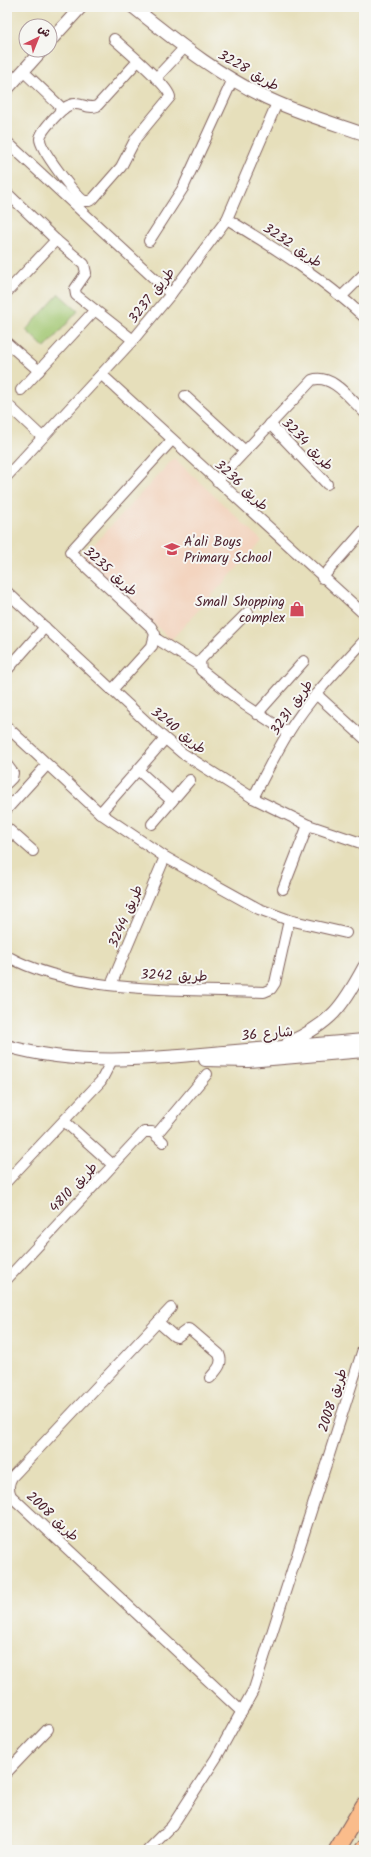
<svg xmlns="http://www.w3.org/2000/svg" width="371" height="1857" font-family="Kalam,'Playpen Sans Arabic',sans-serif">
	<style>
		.built { fill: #f3d4bf }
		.green { fill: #a2c772; stroke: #76734e }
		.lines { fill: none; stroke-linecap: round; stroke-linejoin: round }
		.minor-casing { stroke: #81625d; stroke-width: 12 }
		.tertiary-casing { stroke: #81625d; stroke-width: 14 }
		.primary-casing { stroke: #81625d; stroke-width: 18 }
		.minor { stroke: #fff; stroke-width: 10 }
		.tertiary { stroke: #fff; stroke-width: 12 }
		.primary { stroke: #fabc8b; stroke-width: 16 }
		.labels { text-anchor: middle; stroke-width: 4; stroke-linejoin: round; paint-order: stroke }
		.street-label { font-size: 14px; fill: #4a1f2b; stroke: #f6f6f2 }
		.poi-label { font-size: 14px; fill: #4a1f2b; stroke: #f6f6f2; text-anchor: start }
	</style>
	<rect width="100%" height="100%" fill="#f6f6f2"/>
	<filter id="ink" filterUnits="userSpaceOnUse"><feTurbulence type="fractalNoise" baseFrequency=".025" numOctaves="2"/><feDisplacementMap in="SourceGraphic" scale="8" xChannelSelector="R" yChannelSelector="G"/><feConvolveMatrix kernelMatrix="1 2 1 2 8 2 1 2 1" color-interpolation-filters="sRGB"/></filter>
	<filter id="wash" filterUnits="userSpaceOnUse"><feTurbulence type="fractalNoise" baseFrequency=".012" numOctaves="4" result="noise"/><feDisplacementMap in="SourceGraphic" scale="16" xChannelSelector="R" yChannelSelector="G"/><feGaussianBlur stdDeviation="0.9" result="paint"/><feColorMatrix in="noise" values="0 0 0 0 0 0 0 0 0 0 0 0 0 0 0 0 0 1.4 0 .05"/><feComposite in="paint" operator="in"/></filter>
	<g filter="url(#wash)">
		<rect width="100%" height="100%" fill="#e6dfbb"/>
		<polygon class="built" points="174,458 262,541 171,640 82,557"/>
		<polygon class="green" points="59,294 78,311 45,348 26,330"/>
	</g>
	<g filter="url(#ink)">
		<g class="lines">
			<defs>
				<g id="minor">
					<path d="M114 39C124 48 170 87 170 97L136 138 121 167 93 199 89 201H84C75 195 40 149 40 139 40 131 63 107 70 105 80 101 87 110 97 106L138 61"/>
					<polyline points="23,71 63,109"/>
					<polyline points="156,78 185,47"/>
					<polyline points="7,142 171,294"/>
					<polyline points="7,193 56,240 84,264 86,273 75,289 76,295 133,340"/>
					<path d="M227 219C275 248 323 278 364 317"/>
					<polyline points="149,241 183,188 233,79"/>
					<polyline points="7,292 56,240"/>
					<polyline points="342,296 364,274"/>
					<polyline points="7,343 39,371"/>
					<polyline points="102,375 364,614"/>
					<polyline points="21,390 95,310"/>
					<polyline points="185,396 245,451"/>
					<polyline points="7,404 42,437"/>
					<polyline points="270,424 327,484"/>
					<polyline points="7,476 133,340 171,294 227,219 277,103"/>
					<path d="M217 481 312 380C332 373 351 400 364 412"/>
					<polyline points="322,578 364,530"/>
					<polyline points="7,592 155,730 182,753 253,798 308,825 364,844"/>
					<polyline points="248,612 203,657 200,661 201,670 245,705 288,733"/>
					<polyline points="155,638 200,666"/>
					<polyline points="7,670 45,627"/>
					<polyline points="112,690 152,646 155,634 151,627 70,552 172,440"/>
					<polyline points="316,694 364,738"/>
					<polyline points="257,714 304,661"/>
					<polyline points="7,727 100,813 165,857 259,909 289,920 346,933"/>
					<polyline points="7,765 13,773 12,778 7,783"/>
					<polyline points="139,771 172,801 152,824"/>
					<path d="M253 798C264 777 275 754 288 733 309 699 337 670 364 641"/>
					<polyline points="172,801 190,780"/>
					<polyline points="7,809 47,765"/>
					<polyline points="100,813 165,739"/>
					<polyline points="7,828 33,851"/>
					<polyline points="283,889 308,825"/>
					<path d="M7 956C76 995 186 989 264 992L271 989 275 983 289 920"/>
					<polyline points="111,985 165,857"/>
					<polyline points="64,1121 113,1165"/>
					<polyline points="156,1135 207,1074"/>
					<polyline points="7,1181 101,1081 112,1060"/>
					<polyline points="7,1279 144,1132 152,1132 163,1142"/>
					<path d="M171 1308 12 1477C8 1484 8 1489 11 1496L242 1712"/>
					<path d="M158 1322 174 1336 177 1337 188 1329 191 1330 219 1354C224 1365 216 1370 210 1378"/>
					<polyline points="7,1772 48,1729"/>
					<polyline points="148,1850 172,1826 216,1758 254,1689 364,1346"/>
				</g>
				<g id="tertiary">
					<path d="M133 7C178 43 224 80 278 103 306 115 335 124 364 134"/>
					<polyline points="50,41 81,7"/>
					<polyline points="7,89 42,50"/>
					<path d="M288 1043C331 1023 342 1008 364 967"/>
					<path d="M7 1046C79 1067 151 1059 224 1052 271 1048 317 1044 364 1040"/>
					<polyline points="205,1060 248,1061 364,1051"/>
				</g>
				<g id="primary">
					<polyline points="337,1850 364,1805"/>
					<polyline points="363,1850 364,1848"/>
				</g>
			</defs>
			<use href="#minor" class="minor-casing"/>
			<use href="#tertiary" class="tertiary-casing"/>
			<use href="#primary" class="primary-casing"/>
			<use href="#minor" class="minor"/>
			<use href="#tertiary" class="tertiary"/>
			<use href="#primary" class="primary"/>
		</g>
	</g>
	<defs>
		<symbol id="school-bare" viewBox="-9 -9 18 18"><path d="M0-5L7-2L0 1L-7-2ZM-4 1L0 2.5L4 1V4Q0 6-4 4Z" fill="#d1495b" stroke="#f6f6f2" stroke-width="2.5" paint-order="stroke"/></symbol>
		<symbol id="shop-bare" viewBox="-9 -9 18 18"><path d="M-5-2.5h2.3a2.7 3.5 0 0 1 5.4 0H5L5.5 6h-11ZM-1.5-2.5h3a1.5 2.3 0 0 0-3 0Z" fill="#d1495b" stroke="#f6f6f2" stroke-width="2.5" paint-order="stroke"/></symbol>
	</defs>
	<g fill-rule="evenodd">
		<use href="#school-bare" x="161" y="538" width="22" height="22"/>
		<use href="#shop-bare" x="286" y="598" width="22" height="22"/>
	</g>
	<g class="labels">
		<g class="street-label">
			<text transform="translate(249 70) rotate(30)" y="5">طريق 3228</text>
			<text transform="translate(293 245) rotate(34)" y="5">طريق 3232</text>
			<text transform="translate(151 295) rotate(-52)" y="5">طريق 3237</text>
			<text transform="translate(308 444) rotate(46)" y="5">طريق 3234</text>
			<text transform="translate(242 485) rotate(43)" y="5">طريق 3236</text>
			<text transform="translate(111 571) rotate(42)" y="5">طريق 3235</text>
			<text transform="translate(291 707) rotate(-55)" y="5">طريق 3231</text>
			<text transform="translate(179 730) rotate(39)" y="5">طريق 3240</text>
			<text transform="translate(125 916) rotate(-67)" y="5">طريق 3244</text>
			<text transform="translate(174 975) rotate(2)" y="5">طريق 3242</text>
			<text transform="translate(267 1033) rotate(-5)" y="5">شارع 36</text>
			<text transform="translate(73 1187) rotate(-47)" y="5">طريق 4810</text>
			<text transform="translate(332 1400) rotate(-72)" y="5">طريق 2008</text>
			<text transform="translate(53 1516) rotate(43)" y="5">طريق 2008</text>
		</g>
		<g class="poi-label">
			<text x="184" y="546">A'ali Boys<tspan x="184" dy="16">Primary School</tspan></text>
			<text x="285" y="606" text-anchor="end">Small Shopping<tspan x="285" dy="16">complex</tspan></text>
		</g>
	</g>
	<rect width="371" height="1857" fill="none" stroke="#f6f6f2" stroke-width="24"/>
	<g transform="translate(38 38) rotate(43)"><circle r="19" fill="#f6f6f2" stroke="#b1a0a2"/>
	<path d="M0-3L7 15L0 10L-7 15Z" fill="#d1495b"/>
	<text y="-6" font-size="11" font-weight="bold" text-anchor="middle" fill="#4a1f2b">ش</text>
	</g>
</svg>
